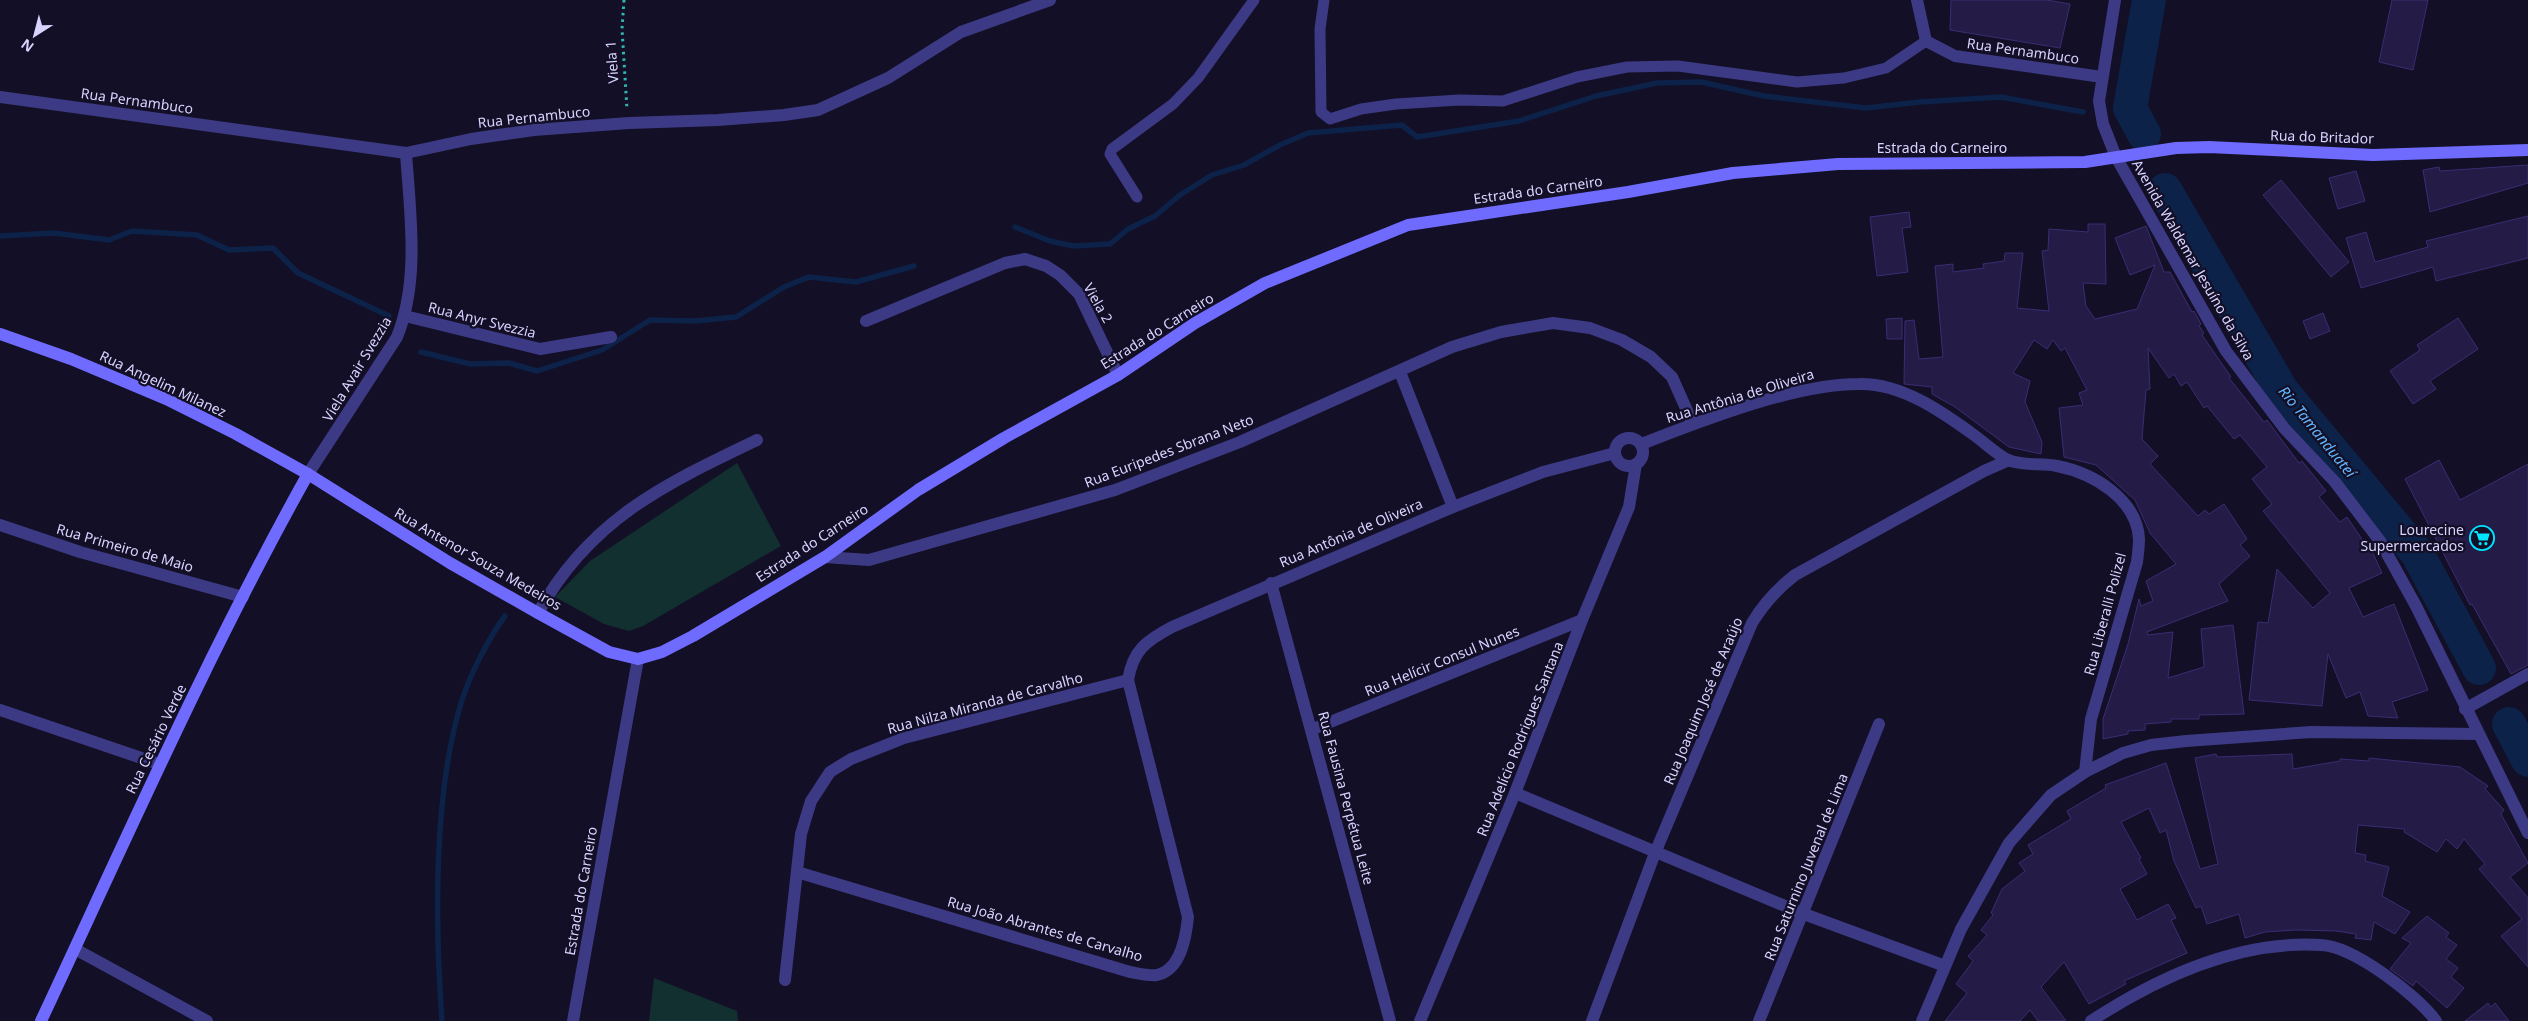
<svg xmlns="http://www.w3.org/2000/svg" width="2528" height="1021" font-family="'Noto Sans',sans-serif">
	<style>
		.green { fill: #12302f }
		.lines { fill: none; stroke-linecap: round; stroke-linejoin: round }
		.stream { stroke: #0c2248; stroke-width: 5.5 }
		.river { stroke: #0c2248; stroke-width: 34 }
		.building { fill: #241b47; stroke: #3b2d73 }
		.path { stroke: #2fb8b0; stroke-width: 3; stroke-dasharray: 2.5 4; stroke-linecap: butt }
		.lane { stroke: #3d3a85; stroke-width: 11 }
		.street { stroke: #3d3a85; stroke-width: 12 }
		.secondary { stroke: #6f6bff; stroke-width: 12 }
		.labels { text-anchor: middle; stroke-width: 4.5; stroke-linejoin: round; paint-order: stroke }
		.street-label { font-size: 14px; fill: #d9d4ff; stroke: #130f26 }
		.poi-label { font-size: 14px; fill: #d9d4ff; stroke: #130f26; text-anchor: end }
		.water-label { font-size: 15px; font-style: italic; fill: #62b6ff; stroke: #130f26 }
	</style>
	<rect width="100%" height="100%" fill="#130f26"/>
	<g class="green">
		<polygon points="737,463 781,546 643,626 629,631 604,624 555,597 590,561"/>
		<polygon points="654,978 737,1011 738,1021 649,1021"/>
	</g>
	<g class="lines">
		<g class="stream">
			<polyline points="1015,227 1050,241 1073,246 1110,244 1128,229 1155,216 1180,195 1212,175 1244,165 1280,145 1308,133 1402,125 1417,137 1519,121 1596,96 1657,83 1701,82 1764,96 1866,108 1920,102 2001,97 2083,112"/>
			<polyline points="0,236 54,233 109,240 132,231 197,235 229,250 273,248 298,273 389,316"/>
			<polyline points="421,352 470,364 509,363 537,371 602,350 650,320 695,321 736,317 784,287 809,277 856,282 914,266"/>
			<path d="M442 1021C435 925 433 792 462 700 470 675 489 637 505 616"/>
		</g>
		<g class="river">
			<polyline points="2144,134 2130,108 2149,0"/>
			<polyline points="2165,190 2282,391 2417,553 2479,668"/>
			<polyline points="2509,724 2528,760"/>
		</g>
	</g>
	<g class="building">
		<polygon points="1951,0 2047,0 2070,4 2060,48 1950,30"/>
		<polygon points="2392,0 2428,0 2413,70 2379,62"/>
		<polygon points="2528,165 2528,183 2430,212 2423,170 2439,167 2440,171"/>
		<polygon points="2356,171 2365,201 2338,209 2329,178"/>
		<polygon points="2281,180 2349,262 2331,277 2263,195"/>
		<polygon points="1909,212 1911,227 1902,228 1908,272 1877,276 1870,217"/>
		<polygon points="2528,216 2528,258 2436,281 2433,267 2361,288 2346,238 2366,232 2375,262 2428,247 2426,241"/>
		<polygon points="2088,224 2105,224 2106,284 2083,283 2086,306 2095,319 2137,309 2155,265 2130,275 2115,238 2146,226 2164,272 2170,272 2192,312 2194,311 2201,324 2199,326 2204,333 2202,335 2231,377 2229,378 2264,422 2267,420 2299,463 2302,461 2326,491 2319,497 2340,522 2347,517 2370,551 2372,551 2382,573 2349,588 2363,617 2394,604 2428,690 2392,702 2398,718 2368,716 2360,692 2346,698 2328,654 2322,706 2249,700 2258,622 2268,623 2277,569 2313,608 2330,593 2263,511 2272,504 2252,479 2267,467 2240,435 2234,439 2207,406 2204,408 2187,382 2181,386 2174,374 2169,378 2148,348 2150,389 2146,390 2142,439 2158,456 2150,464 2198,516 2205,510 2209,514 2224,504 2247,539 2240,545 2250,556 2219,584 2228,601 2147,632 2148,635 2173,632 2168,678 2204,667 2201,629 2233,625 2244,714 2199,715 2199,719 2171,719 2171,722 2145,724 2145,730 2128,731 2128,734 2103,739 2103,719 2128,644 2139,599 2141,606 2153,601 2146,581 2176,564 2150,533 2135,500 2096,465 2064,457 2059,408 2083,405 2079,393 2087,390 2065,348 2061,351 2053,340 2047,349 2034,340 2013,373 2030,381 2025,402 2042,442 2041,454 2009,447 1955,407 1932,394 1932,387 1904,384 1905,321 1914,320 1919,359 1943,357 1935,266 1953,264 1953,272 1984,268 1983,264 2004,261 2005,253 2023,253 2017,308 2049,311 2042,251 2048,250 2049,229 2088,232"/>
		<polygon points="2323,313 2330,331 2310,339 2303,321"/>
		<polygon points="1902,318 1902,339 1887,339 1886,319"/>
		<polygon points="2458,318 2478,349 2430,381 2436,389 2413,404 2390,371 2420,350 2417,345"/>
		<polygon points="2439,460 2460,500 2528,464 2528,665 2511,674 2472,604 2470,605 2405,479"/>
		<polygon points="2216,754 2217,757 2292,754 2293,769 2340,761 2340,759 2369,761 2369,758 2460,767 2488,786 2485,789 2504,810 2501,814 2528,863 2510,877 2528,898 2528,967 2501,936 2522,919 2479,869 2485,864 2464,839 2457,849 2446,839 2437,852 2404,832 2405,829 2358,825 2355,853 2366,855 2365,861 2389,867 2382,896 2410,912 2395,934 2374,922 2371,940 2355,938 2356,934 2336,931 2296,930 2265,932 2245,938 2239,914 2207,924 2201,906 2196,908 2174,861 2166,830 2160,833 2149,808 2121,822 2141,858 2139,859 2147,874 2120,889 2137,920 2168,904 2176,918 2171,920 2187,953 2124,981 2126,984 2089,1004 2064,962 2041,987 2066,1021 2038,1021 2030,1010 2020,1021 1945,1021 1967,993 1956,984 1973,961 1968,956 1987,935 1981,930 1993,915 1991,913 2002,889 2025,871 2019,863 2033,854 2028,845 2071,819 2067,811 2106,788 2105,785 2166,763 2200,869 2218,864 2195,758"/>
		<polygon points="2427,916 2449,933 2446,937 2457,945 2446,959 2458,968 2451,977 2464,988 2447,1008 2416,981 2413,986 2390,969 2411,943 2402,938"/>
		<polygon points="2488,1003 2491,1007 2495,1003 2509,1021 2465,1021"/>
	</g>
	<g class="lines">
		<polyline class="path" points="624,0 622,29 627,109"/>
		<g class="lane">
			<polyline points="1324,0 1320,29 1321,112 1330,119 1361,109 1396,104 1459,100 1503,101 1577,77 1627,67 1678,66 1797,82 1844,78 1886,68 1926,41"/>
			<polyline points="1137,197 1110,154 1112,149 1173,104 1198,78 1254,0"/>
		</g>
		<g class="street">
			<polyline points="1917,0 1926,41 1955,56 2102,77"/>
			<polyline points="2115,0 2099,101 2103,124 2116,157 2226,351 2284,428 2335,482 2380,541 2416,606 2528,833"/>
			<polyline points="0,97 406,153 471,139 534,130 629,123 718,120 784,115 818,110 888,78 961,32 1050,0"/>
			<polyline points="405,316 540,349 611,337"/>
			<polyline points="866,321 1005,263 1025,259 1046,266 1060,275 1079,294 1118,375"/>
			<polyline points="1400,372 1453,507"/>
			<circle cx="1629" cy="452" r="14"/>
			<path d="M1641 444C1702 421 1793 384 1859 384 1901 383 1941 411 1974 435 1985 443 1996 454 2008 460 2022 466 2042 463 2057 466 2093 473 2137 499 2139 539 2139 546 2138 554 2137 562L2091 719 2085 772"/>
			<path d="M308 474 397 337C420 280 410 213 406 153"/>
			<polyline points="0,525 80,552 243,597"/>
			<polyline points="825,557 869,560 1115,490 1240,442 1452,347 1501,332 1553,323 1590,328 1622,340 1651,357 1672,377 1693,424"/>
			<polyline points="1271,583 1390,1021"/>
			<path d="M538 613C590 519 665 484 757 440"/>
			<polyline points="2465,709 2528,674"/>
			<polyline points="0,710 159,764"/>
			<polyline points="1313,729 1582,620"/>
			<polyline points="1515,793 1804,914 1945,966"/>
			<path d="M797 872 1130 972C1137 973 1149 976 1157 975 1181 970 1186 937 1188 917L1128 680C1133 650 1146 641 1172 627L1453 507 1543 472 1615 453"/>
			<polyline points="75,949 207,1021"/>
			<polyline points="785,980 801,834 811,801 830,772 851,759 904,738 1128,680"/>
			<polyline points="573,1021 638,659"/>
			<polyline points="1420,1021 1515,793 1582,620 1629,507 1636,464"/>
			<path d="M1592 1021 1655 853 1752 623C1764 603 1777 589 1795 575L1984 471 2009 460"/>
			<polyline points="1759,1021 1879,724"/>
			<polyline points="1922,1021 1961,929 2009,843 2051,795 2085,772 2123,753 2151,745 2186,741 2311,732 2477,734"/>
			<path d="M2091 1021C2158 977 2240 940 2321 945 2353 946 2417 995 2436 1021"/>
		</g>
		<g class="secondary">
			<polyline points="0,334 71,359 166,399 236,434 308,474 450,563 538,613 609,652 638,659 662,652 693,636 825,557 918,490 1004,438 1118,375 1195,323 1265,283 1408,225 1628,192 1733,173 1838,164 2085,162 2176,148 2209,147 2373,155 2528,150"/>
			<path d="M41 1021C127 837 209 651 308 474"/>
		</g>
	</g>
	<defs>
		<symbol id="supermarket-ring" viewBox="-11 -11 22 22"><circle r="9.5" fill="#130f26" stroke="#00e5ff" stroke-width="1.5"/><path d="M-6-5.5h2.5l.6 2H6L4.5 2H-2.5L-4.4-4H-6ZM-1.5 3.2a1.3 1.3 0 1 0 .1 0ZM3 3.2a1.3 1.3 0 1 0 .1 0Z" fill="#00e5ff"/></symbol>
	</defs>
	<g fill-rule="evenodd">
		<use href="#supermarket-ring" x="2468" y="524" width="28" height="28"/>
	</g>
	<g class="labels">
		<g class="street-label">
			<text transform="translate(2023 51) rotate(8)" y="5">Rua Pernambuco</text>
			<text transform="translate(612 62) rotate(-94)" y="5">Viela 1</text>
			<text transform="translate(137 101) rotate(8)" y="5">Rua Pernambuco</text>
			<text transform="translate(534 117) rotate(-6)" y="5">Rua Pernambuco</text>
			<text transform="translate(2322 137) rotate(2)" y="5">Rua do Britador</text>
			<text x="1942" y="153">Estrada do Carneiro</text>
			<text transform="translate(1538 190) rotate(-8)" y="5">Estrada do Carneiro</text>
			<text transform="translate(2193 260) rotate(60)" y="5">Avenida Waldemar Jesuíno da Silva</text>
			<text transform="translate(1098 303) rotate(60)" y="5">Viela 2</text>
			<text transform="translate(482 320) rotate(14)" y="5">Rua Anyr Svezzia</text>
			<text transform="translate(1157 331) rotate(-32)" y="5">Estrada do Carneiro</text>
			<text transform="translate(357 369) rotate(-59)" y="5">Viela Avair Svezzia</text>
			<text transform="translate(163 384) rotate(25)" y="5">Rua Angelim Milanez</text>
			<text transform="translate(1740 396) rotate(-17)" y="5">Rua Antônia de Oliveira</text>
			<text transform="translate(1169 451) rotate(-21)" y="5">Rua Euripedes Sbrana Neto</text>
			<text transform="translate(1351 533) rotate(-23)" y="5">Rua Antônia de Oliveira</text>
			<text transform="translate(812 543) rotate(-33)" y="5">Estrada do Carneiro</text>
			<text transform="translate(125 548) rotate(16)" y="5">Rua Primeiro de Maio</text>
			<text transform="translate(478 559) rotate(30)" y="5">Rua Antenor Souza Medeiros</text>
			<text transform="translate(2105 614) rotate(-75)" y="5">Rua Liberalli Polizel</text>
			<text transform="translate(1442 661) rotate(-22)" y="5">Rua Helícir Consul Nunes</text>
			<text transform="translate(1703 701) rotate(-67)" y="5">Rua Joaquim José de Araújo</text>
			<text transform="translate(985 703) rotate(-15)" y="5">Rua Nilza Miranda de Carvalho</text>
			<text transform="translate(156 739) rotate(-64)" y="5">Rua Cesário Verde</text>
			<text transform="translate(1520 739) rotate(-68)" y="5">Rua Adelício Rodrigues Santana</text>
			<text transform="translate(1346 798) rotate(75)" y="5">Rua Fausina Perpétua Leite</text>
			<text transform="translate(1806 867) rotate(-68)" y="5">Rua Saturnino Juvenal de Lima</text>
			<text transform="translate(581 891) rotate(-80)" y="5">Estrada do Carneiro</text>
			<text transform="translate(1045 929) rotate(16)" y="5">Rua João Abrantes de Carvalho</text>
		</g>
		<g class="poi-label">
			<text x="2464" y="535">Lourecine<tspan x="2464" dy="16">Supermercados</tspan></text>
		</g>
		<g class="water-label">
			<text transform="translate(2317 432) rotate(51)" y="5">Rio Tamanduateí</text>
		</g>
	</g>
	<g transform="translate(35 35) rotate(216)" stroke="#130f26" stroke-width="4" paint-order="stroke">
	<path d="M0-4L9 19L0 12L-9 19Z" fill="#d9d4ff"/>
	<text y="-8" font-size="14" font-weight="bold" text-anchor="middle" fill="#d9d4ff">N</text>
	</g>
</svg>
